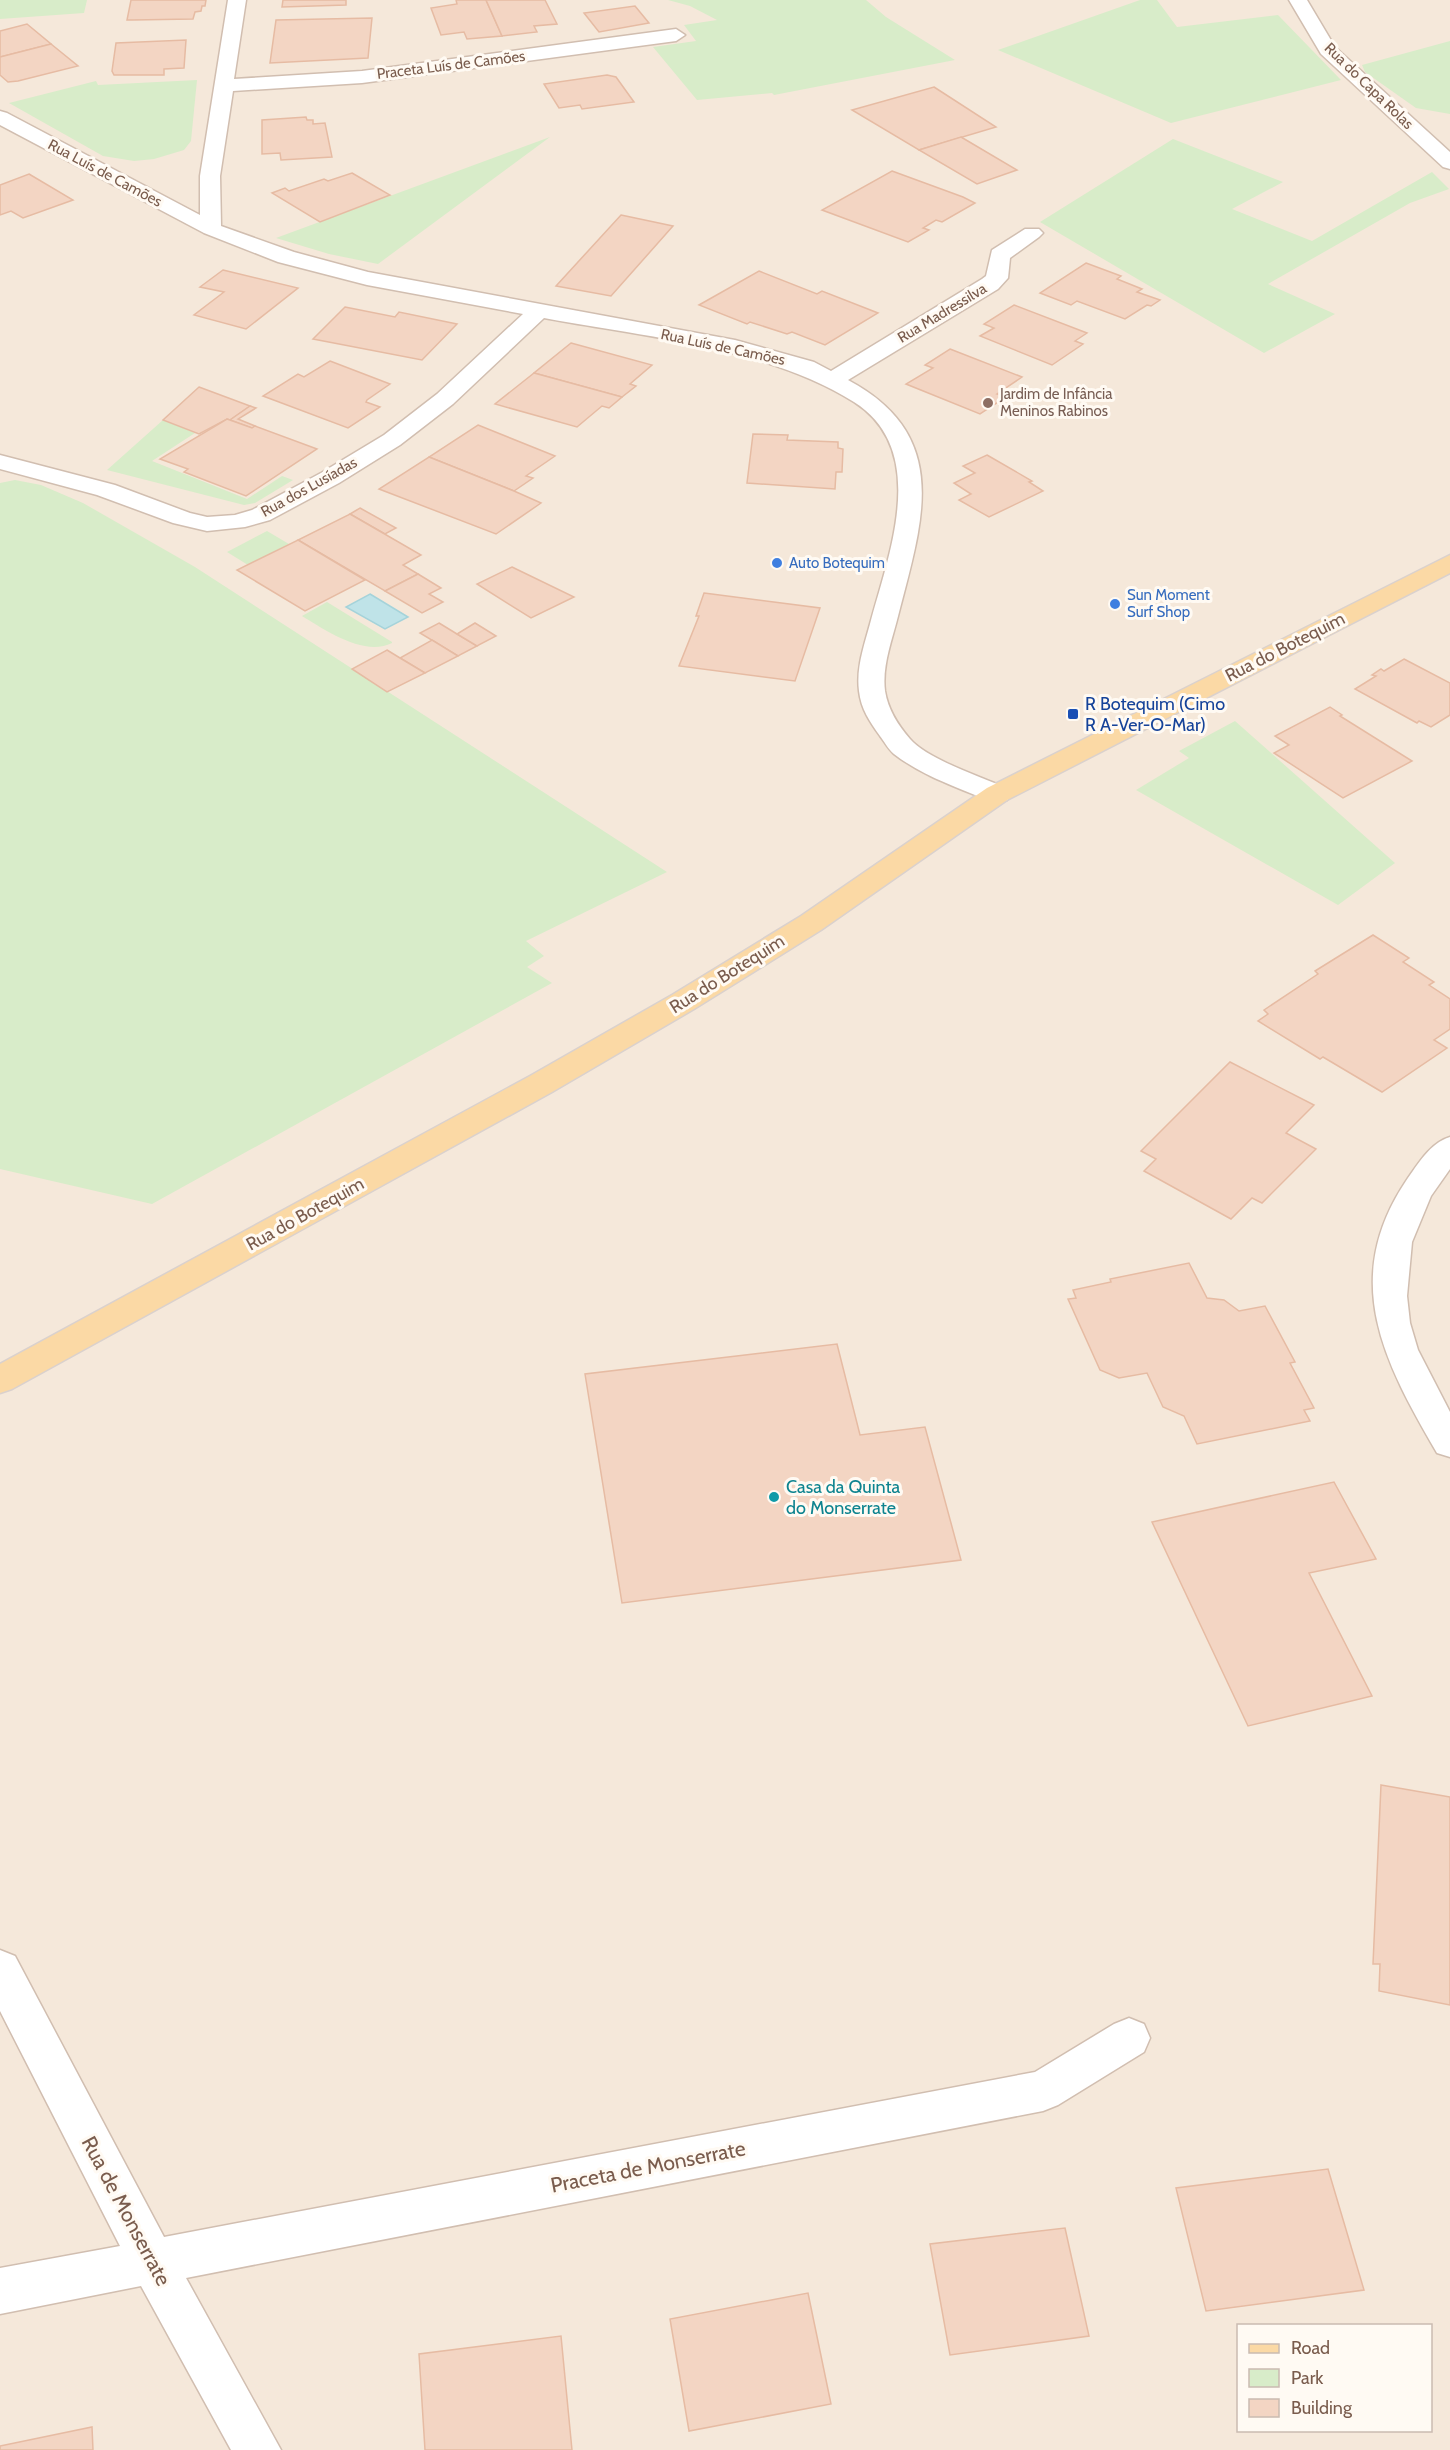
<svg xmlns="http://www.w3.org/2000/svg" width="1450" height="2450" font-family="Cabin,sans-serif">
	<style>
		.residential { fill: #f5e8da; fill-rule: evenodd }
		.green { fill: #d8ecc9 }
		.water { fill: #bfe3e8; stroke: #a5d3da; stroke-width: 1.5 }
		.building { fill: #f3d5c3; stroke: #e6bba3; stroke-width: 1.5 }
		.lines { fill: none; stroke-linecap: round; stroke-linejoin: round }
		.street-casing { stroke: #d1beb0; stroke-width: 3 }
		.primary-casing { stroke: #dad1cd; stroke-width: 3 }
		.street { fill: #fff; fill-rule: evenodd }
		.primary { fill: #fbd9a5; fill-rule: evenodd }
		.education-dot { fill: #8d6e63; stroke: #fffaf3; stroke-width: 2 }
		.shop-dot { fill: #3f7fe0; stroke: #fffaf3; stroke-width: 2 }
		.transit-dot { fill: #1a4fb4; stroke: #fffaf3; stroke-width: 2 }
		.culture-dot { fill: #0f9aa8; stroke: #fffaf3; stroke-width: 2 }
		.labels { text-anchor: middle; stroke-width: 6; stroke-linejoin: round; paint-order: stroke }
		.far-street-label { font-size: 15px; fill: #7a5c4d; stroke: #fffaf3 }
		.far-education-label { font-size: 15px; fill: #785e54; stroke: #fffaf3; text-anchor: start }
		.far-shop-label { font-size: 15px; fill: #366cbe; stroke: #fffaf3; text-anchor: start }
		.street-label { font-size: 18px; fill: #7a5c4d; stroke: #fffaf3 }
		.transit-label { font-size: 18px; fill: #164399; stroke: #fffaf3; text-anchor: start }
		.culture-label { font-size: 18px; fill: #0d838f; stroke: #fffaf3; text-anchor: start }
		.near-street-label { font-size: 21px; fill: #7a5c4d; stroke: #fffaf3 }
	</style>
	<rect width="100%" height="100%" fill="#fdf6ec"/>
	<path class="residential" d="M0 0H1450V2450H0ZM1238 2326H1430V2430H1238Z"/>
	<g class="green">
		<polygon points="0,0 87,0 84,13 0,19"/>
		<polygon points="668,0 866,0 886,17 955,60 774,95 772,93 697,100 653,47 696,41 684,25 717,20 690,6"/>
		<polygon points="1140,0 1157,0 1177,27 1278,15 1341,80 1171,123 998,50"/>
		<polygon points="1450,41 1450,114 1416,108 1365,72 1362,65"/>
		<polygon points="197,80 191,141 184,150 154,159 134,161 103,156 9,103 96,81 98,85"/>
		<polygon points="550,137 378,264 329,254 276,238"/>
		<polygon points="1173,139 1283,182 1232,209 1312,241 1432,172 1449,189 1410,203 1268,284 1335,314 1264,353 1040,222"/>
		<polygon points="163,420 195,433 152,461 247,499 282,476 293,480 255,503 244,505 107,470"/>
		<polygon points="15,480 41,485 83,503 195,567 667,872 526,941 544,956 527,967 552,983 152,1204 0,1169 0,483"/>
		<polygon points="267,531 289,544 248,565 227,552"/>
		<path d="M327 602 392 642V643C364 657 325 630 302 616Z"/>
		<polygon points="1235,721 1395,863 1338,905 1136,790 1189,758 1179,751"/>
	</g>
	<polygon class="water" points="370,594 408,617 385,629 346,607"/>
	<g class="building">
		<polygon points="131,0 206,0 205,6 202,6 201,11 195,12 193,19 132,20 127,20"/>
		<polygon points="283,0 346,0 346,5 282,7"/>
		<polygon points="456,0 486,0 502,36 467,39 464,32 441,35 431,8 457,4"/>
		<polygon points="486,0 545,0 557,24 534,26 537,32 502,36"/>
		<polygon points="635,6 649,23 599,32 584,13"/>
		<polygon points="372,18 368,58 270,63 276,20"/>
		<polygon points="27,24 51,44 0,57 0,31"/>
		<polygon points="186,40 184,68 164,69 164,75 114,75 112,71 116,43"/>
		<polygon points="51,44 78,66 18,81 8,82 0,75 0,57"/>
		<polygon points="607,75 616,77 634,102 582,109 580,105 559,108 544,84"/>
		<polygon points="934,87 996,127 919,150 852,110"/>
		<polygon points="306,117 307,120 313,120 313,124 325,123 332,157 281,160 280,153 262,154 262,120"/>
		<polygon points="961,137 1017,170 977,184 919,150"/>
		<polygon points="892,171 963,197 975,203 942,222 936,220 923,228 929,230 908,242 822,210"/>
		<polygon points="352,173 390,195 320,222 272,193 285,188 289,191 324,179 328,181"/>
		<polygon points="29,174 73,200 23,218 11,211 0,215 0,185"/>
		<polygon points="621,215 673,226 611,296 556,286"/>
		<polygon points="1086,263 1121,276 1117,279 1142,289 1137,292 1160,300 1151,306 1147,305 1125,319 1077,301 1071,305 1040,293"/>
		<polygon points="223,270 298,288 246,329 194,315 224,292 200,287"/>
		<polygon points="759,271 817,294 822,291 878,313 825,345 792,332 787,334 750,322 747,324 699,305"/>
		<polygon points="1014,305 1087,333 1075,341 1083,344 1052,365 980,336 994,328 984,324"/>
		<polygon points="345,307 395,317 399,312 457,324 422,360 313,339"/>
		<polygon points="571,343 652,365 630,384 636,386 622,397 534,373"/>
		<polygon points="950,349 1022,377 997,394 1006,397 980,414 906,384 933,368 925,365"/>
		<polygon points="330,361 390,384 367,400 366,402 380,407 348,428 263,396 298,374 304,377"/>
		<polygon points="534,373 622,397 609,408 602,406 577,427 495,404"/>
		<polygon points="199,387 250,406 230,420 227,419 199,434 163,420"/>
		<polygon points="250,406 256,408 238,419 255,426 252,428 230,420"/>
		<polygon points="227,419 252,428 255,426 317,449 246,496 184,472 188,469 160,459"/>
		<polygon points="478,425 555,456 526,476 533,478 514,491 429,457"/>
		<polygon points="753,434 788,435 787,440 838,442 838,448 843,449 842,472 836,472 835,489 747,483"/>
		<polygon points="987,455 1032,481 1029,482 1043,491 989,517 959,500 971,494 954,483 975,473 963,466"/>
		<polygon points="429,457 514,491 541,503 496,534 379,489"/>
		<polygon points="360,508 396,528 385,534 350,514"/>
		<polygon points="350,514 421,555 403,565 418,574 385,591 298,540"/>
		<polygon points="298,540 365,580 305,611 237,570"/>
		<polygon points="512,567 574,597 531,618 477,584"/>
		<polygon points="418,574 441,588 429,594 443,602 422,613 385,591"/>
		<polygon points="704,593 820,608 795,681 679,666 699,616 696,616"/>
		<polygon points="439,623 457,634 477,646 458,656 420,633"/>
		<polygon points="475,623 496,636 477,646 457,634"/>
		<polygon points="432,640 458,656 425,673 400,658"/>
		<polygon points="387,650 400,658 425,673 387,692 352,669"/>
		<polygon points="1404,659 1450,683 1450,715 1431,727 1419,721 1417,723 1355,689 1376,676 1372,675 1381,669 1384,671"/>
		<polygon points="1330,707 1342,715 1340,716 1412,761 1343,798 1274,753 1289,745 1275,736"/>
		<polygon points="1373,935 1409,958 1403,962 1434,982 1429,985 1450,999 1450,1029 1434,1040 1447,1048 1382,1092 1323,1057 1320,1059 1258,1021 1268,1014 1264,1010 1318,974 1315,971"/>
		<polygon points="1230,1062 1314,1105 1286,1133 1316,1149 1262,1203 1252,1198 1231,1219 1144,1171 1156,1159 1141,1151"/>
		<polygon points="1189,1263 1207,1298 1224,1300 1239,1311 1265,1306 1295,1362 1290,1363 1314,1408 1304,1410 1310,1421 1197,1444 1184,1416 1163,1407 1147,1373 1119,1378 1100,1370 1068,1299 1076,1298 1073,1290 1111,1282 1110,1279"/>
		<polygon points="837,1344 860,1435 925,1427 961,1560 622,1603 585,1374"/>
		<polygon points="1334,1482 1376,1559 1309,1573 1372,1696 1248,1726 1152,1522"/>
		<polygon points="1381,1785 1450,1797 1450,2005 1379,1991 1380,1964 1373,1964"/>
		<polygon points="1328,2169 1364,2290 1206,2311 1176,2188"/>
		<polygon points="1065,2228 1089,2336 950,2355 930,2244"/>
		<polygon points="808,2293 831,2404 689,2431 670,2319"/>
		<polygon points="561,2336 572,2450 425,2450 419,2354"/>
		<polygon points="92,2427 93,2450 0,2450 0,2446"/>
	</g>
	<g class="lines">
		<defs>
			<g id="street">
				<path d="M228 0H246L234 79 362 71 676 29 685 35 676 41 362 83 233 91 220 176 221 226 294 252 368 272 735 340 814 362 831 371 982 279 986 276 992 250 1025 229H1039L1043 233 1039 237 1010 258 1008 278 998 289 848 380C955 437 921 525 897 620 891 643 882 667 885 691 888 710 898 725 910 739 927 759 981 777 1007 788L1011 794 1007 800 997 802 987 800C956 787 921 775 894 754 888 749 884 741 880 736 870 722 861 709 859 691 856 668 864 646 870 624 888 556 931 451 854 402 767 347 645 337 544 318L453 404 400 445 339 483 270 520 245 527 207 531 173 523 97 495 0 469V455L115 485 190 513 207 517 235 515 252 510 321 473 384 435 437 394 523 314 367 285 278 262 204 233 0 125V111L7 113 200 215V176Z"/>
				<polygon points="1289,0 1307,0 1335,47 1450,152 1450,169 1443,167 1321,54"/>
				<path d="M1450 1137V1169L1431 1196 1412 1242 1407 1296 1410 1323 1418 1350 1450 1412V1457L1437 1453C1384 1362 1340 1280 1406 1181 1418 1164 1430 1143 1450 1137Z"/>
				<polygon points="0,1950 15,1956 164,2237 1035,2072 1114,2024 1129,2018 1144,2024 1150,2038 1144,2052 1058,2105 1043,2111 186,2278 281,2450 231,2450 141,2286 0,2314 0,2268 120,2246 0,2011"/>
			</g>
			<polygon id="primary" points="1450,555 1450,573 1007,800 821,930 694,1009 552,1092 12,1389 0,1393 0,1364 530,1076 672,995 801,916 987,788"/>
		</defs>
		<use href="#street" class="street-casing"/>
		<use href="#primary" class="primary-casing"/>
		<use href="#street" class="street"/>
		<use href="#primary" class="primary"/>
	</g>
	<circle class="education-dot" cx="988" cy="403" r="6"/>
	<g class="shop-dot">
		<circle cx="777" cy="563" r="6"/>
		<circle cx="1115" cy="604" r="6"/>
	</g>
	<rect class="transit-dot" x="1067" y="708" width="12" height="12" rx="3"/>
	<circle class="culture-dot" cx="774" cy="1497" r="6"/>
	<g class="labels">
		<g class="far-street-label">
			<text transform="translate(451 65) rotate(-7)" y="5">Praceta Luís de Camões</text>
			<text transform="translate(1369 86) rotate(44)" y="5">Rua do Capa Rolas</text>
			<text transform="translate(105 173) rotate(28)" y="5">Rua Luís de Camões</text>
			<text transform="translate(942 313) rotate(-31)" y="5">Rua Madressilva</text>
			<text transform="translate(723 347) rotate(12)" y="5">Rua Luís de Camões</text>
			<text transform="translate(309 487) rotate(-29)" y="5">Rua dos Lusíadas</text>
		</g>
		<g class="far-education-label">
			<text x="1000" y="399">Jardim de Infância<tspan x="1000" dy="17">Meninos Rabinos</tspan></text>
		</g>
		<g class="far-shop-label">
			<text x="789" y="568">Auto Botequim</text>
			<text x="1127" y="600">Sun Moment<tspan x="1127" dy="17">Surf Shop</tspan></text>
		</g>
		<g class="street-label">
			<text transform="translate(1285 647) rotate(-27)" y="6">Rua do Botequim</text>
			<text transform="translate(727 974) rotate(-32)" y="6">Rua do Botequim</text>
			<text transform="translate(305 1214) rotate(-29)" y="6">Rua do Botequim</text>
		</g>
		<g class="transit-label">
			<text x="1085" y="710">R Botequim (Cimo<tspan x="1085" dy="21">R A-Ver-O-Mar)</tspan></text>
		</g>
		<g class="culture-label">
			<text x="786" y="1493">Casa da Quinta<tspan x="786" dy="21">do Monserrate</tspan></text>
		</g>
		<g class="near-street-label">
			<text transform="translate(648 2167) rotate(-11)" y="7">Praceta de Monserrate</text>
			<text transform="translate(126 2211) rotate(62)" y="7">Rua de Monserrate</text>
		</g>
	</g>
	<rect x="1237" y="2324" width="195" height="108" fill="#fffaf3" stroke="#cabbb1" stroke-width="1.5"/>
	<rect x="1249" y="2344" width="30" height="9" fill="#fbd9a5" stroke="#cabbb1" stroke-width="1.5"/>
	<text x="1291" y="2354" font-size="18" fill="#7a5c4d">Road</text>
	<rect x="1249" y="2369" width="30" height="18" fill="#d8ecc9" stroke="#cabbb1" stroke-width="1.5"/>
	<text x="1291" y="2384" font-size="18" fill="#7a5c4d">Park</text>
	<rect x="1249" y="2399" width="30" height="18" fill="#f3d5c3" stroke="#cabbb1" stroke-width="1.5"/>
	<text x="1291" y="2414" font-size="18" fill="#7a5c4d">Building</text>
</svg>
